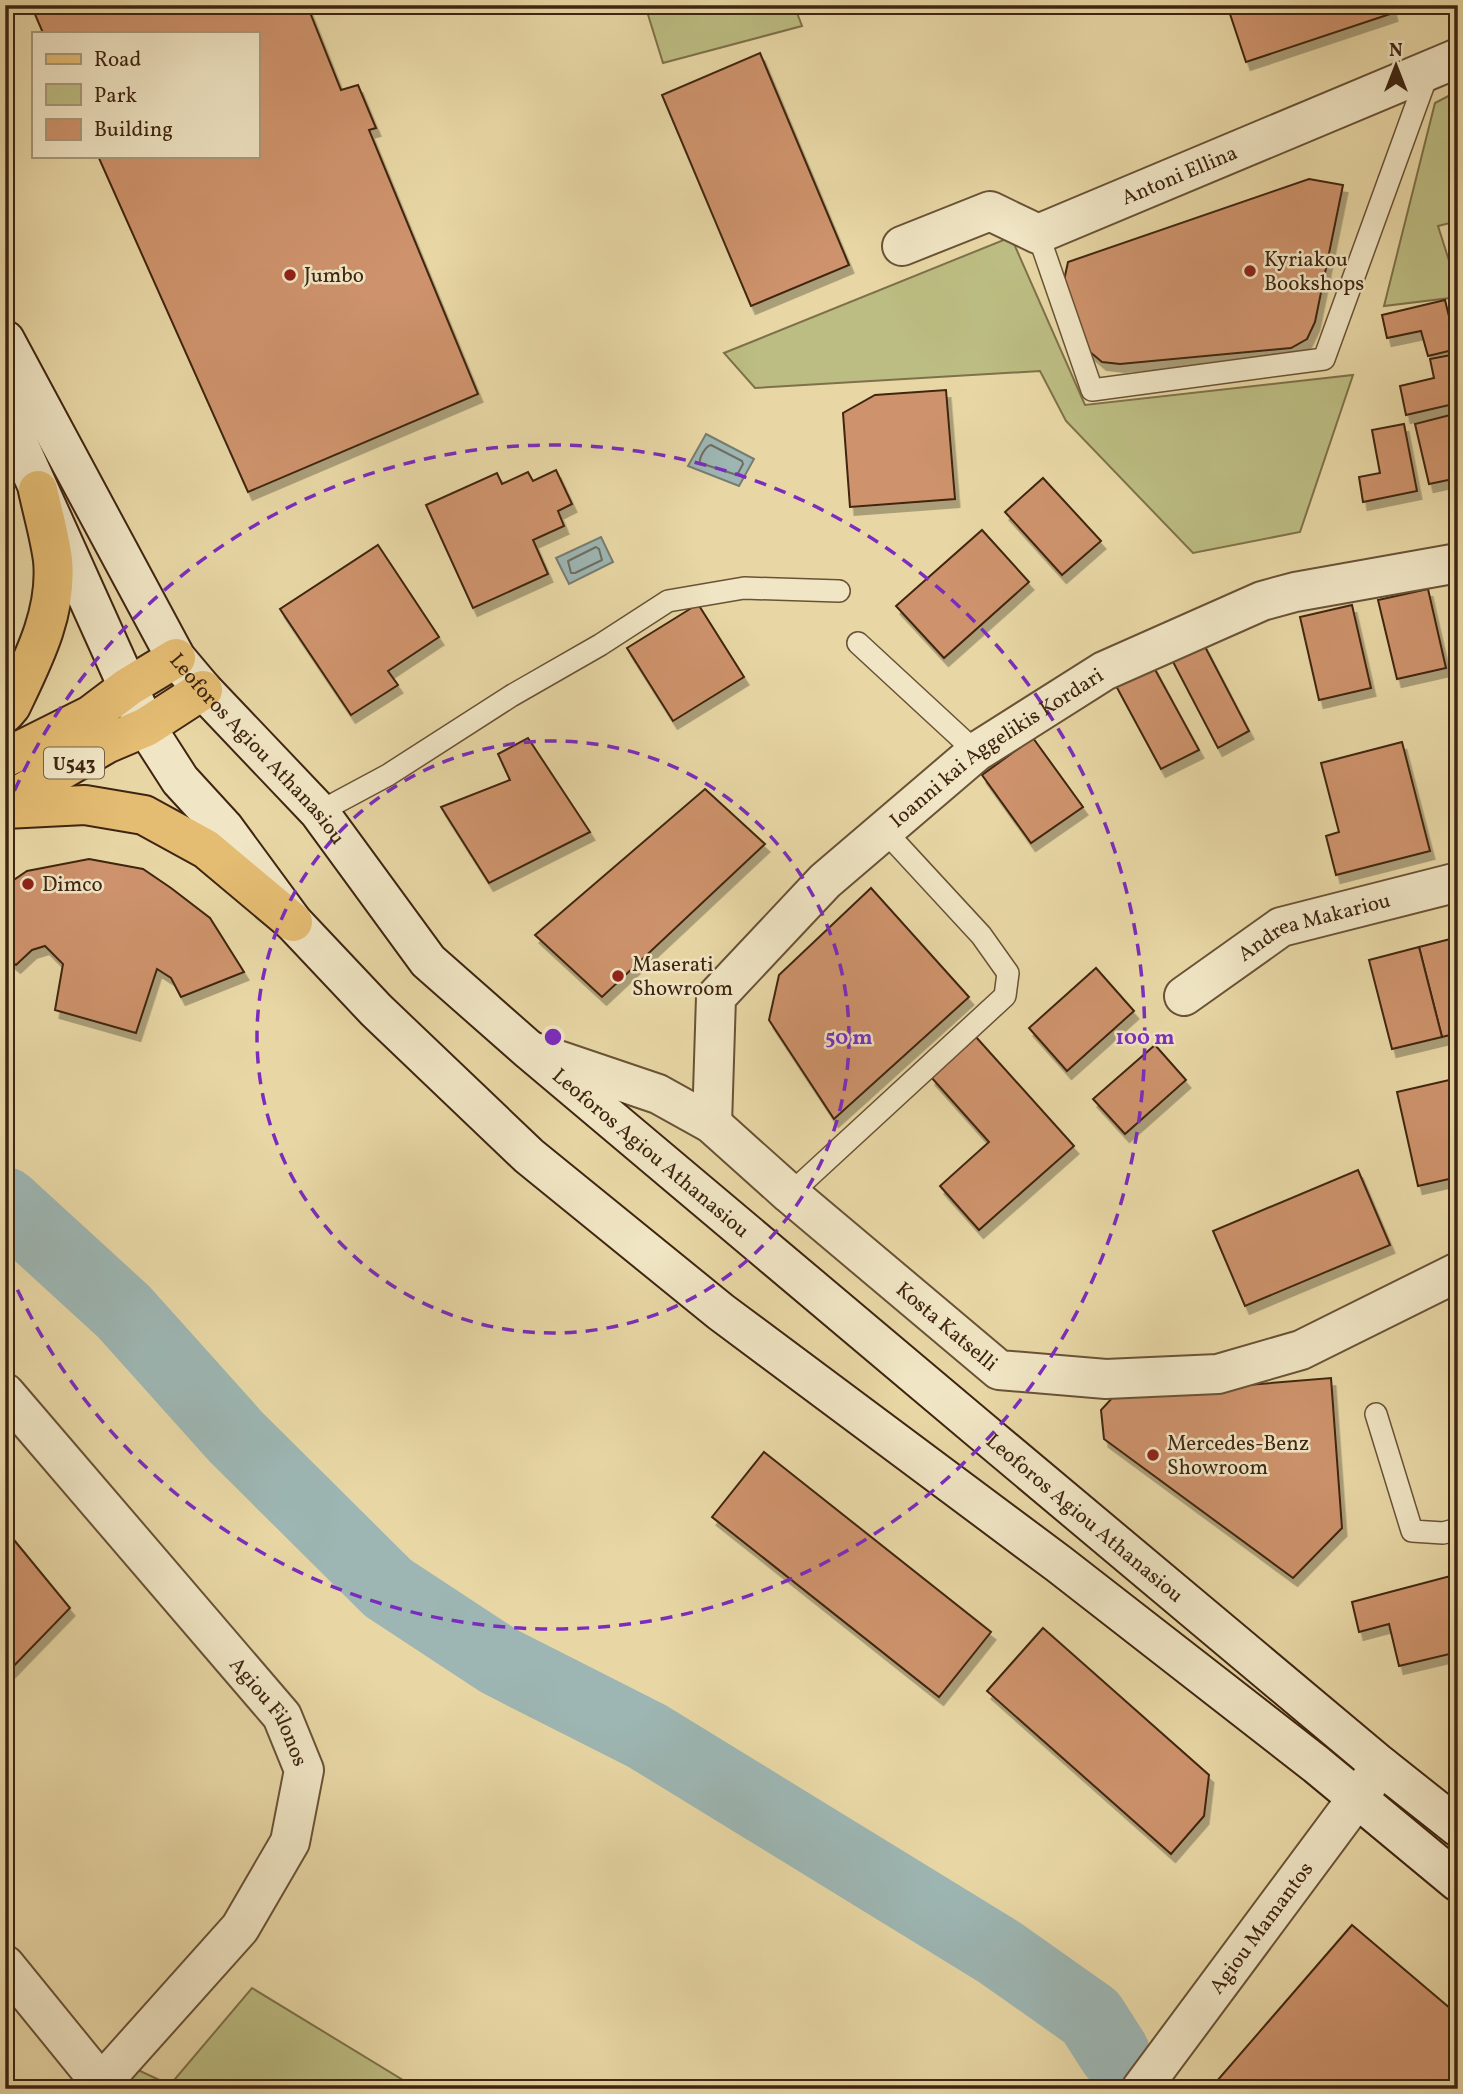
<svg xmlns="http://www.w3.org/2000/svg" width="1463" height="2094" font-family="Vollkorn,serif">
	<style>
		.green { fill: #bcbd82; stroke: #7e714a; stroke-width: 2 }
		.water { fill: #9db6b3; stroke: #777c72; stroke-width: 2 }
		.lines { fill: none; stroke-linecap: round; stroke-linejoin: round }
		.shore { stroke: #6e6e62; stroke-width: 2 }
		.river { stroke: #9db6b3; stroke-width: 72 }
		.building { fill: #ce936c; stroke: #3f2511; stroke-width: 2; filter: url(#shadow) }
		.service-casing { stroke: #695236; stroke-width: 24 }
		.minor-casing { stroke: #695236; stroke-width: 42 }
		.secondary-casing { stroke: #3f2511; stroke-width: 42 }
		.primary-casing { stroke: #3f2511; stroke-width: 42 }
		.service { stroke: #f0e5c4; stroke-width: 21 }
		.minor { stroke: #f0e5c4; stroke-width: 38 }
		.secondary { stroke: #f0e5c4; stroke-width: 38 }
		.primary { stroke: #e4bc72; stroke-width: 38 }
		.ring { fill: none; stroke: #7b2cbf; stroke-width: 3.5; stroke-dasharray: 12 9 }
		.poi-dot { fill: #8f2418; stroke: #f0e5c4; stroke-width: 2.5 }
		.labels { text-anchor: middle; stroke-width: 5; stroke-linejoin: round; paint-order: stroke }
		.shield { fill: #f0e5c4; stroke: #745f47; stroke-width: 2 }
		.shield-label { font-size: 19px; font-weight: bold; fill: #3f2511 }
		.street-label { font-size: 21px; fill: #3f2511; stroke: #f0e5c4 }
		.poi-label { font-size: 21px; fill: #3f2511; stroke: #f0e5c4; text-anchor: start }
		.centre { fill: #7b2cbf; stroke: #f0e5c4; stroke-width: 3.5 }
		.ring-label { font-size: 21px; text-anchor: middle; font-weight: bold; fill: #7b2cbf; stroke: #f0e5c4; stroke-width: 5; stroke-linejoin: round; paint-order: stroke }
	</style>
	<defs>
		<filter id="shadow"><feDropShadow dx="4.5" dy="8" stdDeviation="0" flood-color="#0004"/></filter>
	</defs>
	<rect width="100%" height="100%" fill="#e8d7a5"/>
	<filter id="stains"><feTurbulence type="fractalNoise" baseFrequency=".00286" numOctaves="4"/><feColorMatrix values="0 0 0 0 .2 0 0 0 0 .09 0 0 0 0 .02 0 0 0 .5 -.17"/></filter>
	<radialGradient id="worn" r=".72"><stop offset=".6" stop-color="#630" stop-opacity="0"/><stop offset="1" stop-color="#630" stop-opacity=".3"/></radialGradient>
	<g class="green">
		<polygon points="645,5 794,5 802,26 663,63"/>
		<polygon points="1458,91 1458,221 1438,226 1458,289 1458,297 1384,306 1435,103"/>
		<polygon points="1011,237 1085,405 1353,375 1300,532 1193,553 1066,421 1040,371 755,388 724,353"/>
		<polygon points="252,1988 416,2088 121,2089 138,2070 170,2085"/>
	</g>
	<g class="water">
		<polygon points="706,434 754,459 739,486 688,466"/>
		<polygon points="601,537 613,562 569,584 556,558"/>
	</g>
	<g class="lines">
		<g class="shore">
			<path d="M711 445 742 461 743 464 737 475 700 463C699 457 706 446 711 445Z"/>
			<polygon points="596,547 599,549 602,560 575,573 571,573 568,561"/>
		</g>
		<polyline class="river" points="5,1203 124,1312 236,1437 388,1588 499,1661 647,1736 999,1952 1091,2017 1114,2053"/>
	</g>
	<g class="building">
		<polygon points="31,5 307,5 341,90 358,85 376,128 369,130 478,394 248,492 98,156 257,156 257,33 43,33"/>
		<polygon points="1227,5 1391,5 1393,13 1246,62"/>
		<polygon points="760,53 849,265 751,306 662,95"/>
		<polygon points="1309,179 1343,185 1315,322 1307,339 1291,348 1120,364 1102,362 1090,352 1063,285 1068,262"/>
		<polygon points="1445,300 1457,349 1428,356 1421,331 1387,338 1382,315"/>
		<polygon points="1456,354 1458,403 1406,415 1400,386 1434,378 1430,359"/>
		<polygon points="946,390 955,499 850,507 843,413 875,395"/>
		<polygon points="1458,413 1458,478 1429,484 1415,424"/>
		<polygon points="1404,424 1417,491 1363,502 1359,477 1380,473 1372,430"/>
		<polygon points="556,470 572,504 558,511 564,526 533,540 548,574 473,608 426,505 497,473 502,484 528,472 533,481"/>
		<polygon points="1043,478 1101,541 1062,575 1005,512"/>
		<polygon points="982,530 1029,582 944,658 896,606"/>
		<polygon points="378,545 439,637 388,671 398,685 351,715 280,609"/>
		<polygon points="1428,589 1446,668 1397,679 1378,600"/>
		<polygon points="698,604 744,677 673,721 627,648"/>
		<polygon points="1352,605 1371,688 1319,700 1300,617"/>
		<polygon points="1202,641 1249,731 1218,748 1171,658"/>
		<polygon points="1152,664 1199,750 1161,769 1115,684"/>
		<polygon points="528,738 590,832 489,883 441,807 510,780 498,754"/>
		<polygon points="1033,738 1083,807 1031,843 982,775"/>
		<polygon points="1402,742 1430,851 1336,875 1326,836 1339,832 1321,763"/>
		<polygon points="705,789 765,844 602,997 535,935"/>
		<polygon points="89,859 143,869 171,888 210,918 244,972 181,997 171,978 157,969 136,1033 55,1010 63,964 45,946 32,950 16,965 5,956 5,886 27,871"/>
		<polygon points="871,888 969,997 834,1119 769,1020 779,975"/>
		<polygon points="1458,937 1458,1033 1442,1037 1419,947"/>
		<polygon points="1419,947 1442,1037 1392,1049 1369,960"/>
		<polygon points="1096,968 1134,1011 1067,1071 1029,1028"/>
		<polygon points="976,1037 1074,1146 979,1230 940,1186 989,1142 931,1077"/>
		<polygon points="1155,1045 1186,1080 1125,1134 1093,1099"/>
		<polygon points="1458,1078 1458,1177 1418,1186 1397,1092"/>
		<polygon points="1358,1170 1390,1245 1245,1306 1213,1231"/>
		<polygon points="1331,1378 1342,1528 1293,1578 1104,1439 1101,1410 1114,1396"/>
		<polygon points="764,1452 991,1632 939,1697 712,1517"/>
		<polygon points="5,1529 70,1608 5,1675"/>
		<polygon points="1458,1574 1458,1605 1455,1606 1458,1616 1458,1652 1399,1666 1389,1624 1359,1632 1352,1602"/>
		<polygon points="1043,1628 1209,1775 1204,1816 1171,1854 987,1691"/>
		<polygon points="1352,1925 1458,2015 1458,2089 1210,2089"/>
	</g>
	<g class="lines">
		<defs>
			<g id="service">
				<polyline points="1038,234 1092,390 1324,359 1429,70"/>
				<polyline points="858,643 976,752"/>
				<polyline points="319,812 388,775 511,696 600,645 668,601 744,588 839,591"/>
				<polyline points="790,1194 1005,996 1008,973 981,935 884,830"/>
				<polyline points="1376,1414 1412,1531 1443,1533 1458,1529"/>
			</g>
			<g id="minor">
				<path id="s1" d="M902 246 990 211 1038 234 1458 58"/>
				<path id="s2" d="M1184 996 1281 927 1458 882"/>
				<path id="s3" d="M531 1051 658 1094 712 1124 790 1194 999 1370 1106 1379 1218 1374 1301 1350 1458 1272"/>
				<path id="s4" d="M712 1124 716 997 825 881 976 752 1104 671 1262 601 1295 592 1458 563"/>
				<path id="s5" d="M5 1393 282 1716 304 1770 290 1842 240 1928 96 2089"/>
				<polyline points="5,1965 101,2083"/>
				<path id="s6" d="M1141 2089 1381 1766"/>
			</g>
			<g id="secondary">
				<path id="s7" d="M5 340 176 658 203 690 319 812 428 961 529 1050 979 1429 1381 1766 1458 1827"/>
				<polyline points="5,414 146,727 180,780 224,828 293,922 376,1010 529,1156 721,1312 1059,1564 1317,1765 1458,1882"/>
			</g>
			<g id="primary">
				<path d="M5 713 11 706C33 660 58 612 53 560 50 537 43 513 38 490"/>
				<polyline points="5,758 91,715 128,687 176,658"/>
				<polyline points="5,803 106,744 146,727 203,690"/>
				<polyline points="5,809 85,805 144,815 206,849 293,922"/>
			</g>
		</defs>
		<use href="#service" class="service-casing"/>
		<use href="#minor" class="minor-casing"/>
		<use href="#secondary" class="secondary-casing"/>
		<use href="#primary" class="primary-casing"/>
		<use href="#service" class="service"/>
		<use href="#minor" class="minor"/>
		<use href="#secondary" class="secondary"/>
		<use href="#primary" class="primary"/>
	</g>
	<g class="ring">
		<circle cx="553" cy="1037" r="296"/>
		<path d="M6 810A592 592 0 1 1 6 1264"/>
	</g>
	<g class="poi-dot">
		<circle cx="1250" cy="271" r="7"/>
		<circle cx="290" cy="275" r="7"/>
		<circle cx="28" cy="884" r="7"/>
		<circle cx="618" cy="976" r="7"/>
		<circle cx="1153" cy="1455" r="7"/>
	</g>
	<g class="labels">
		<rect class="shield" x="44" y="747.5" width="60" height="31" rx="5"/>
		<g class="shield-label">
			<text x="74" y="770">U543</text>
		</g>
		<g class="street-label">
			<text dy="7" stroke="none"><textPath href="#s1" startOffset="301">Antoni Ellina</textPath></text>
			<text dy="7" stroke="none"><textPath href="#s7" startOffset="483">Leoforos Agiou Athanasiou</textPath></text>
			<text dy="7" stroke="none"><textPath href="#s4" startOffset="504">Ioanni kai Aggelikis Kordari</textPath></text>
			<text dy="7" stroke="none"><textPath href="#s2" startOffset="150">Andrea Makariou</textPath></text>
			<text dy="7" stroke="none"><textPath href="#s7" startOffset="1050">Leoforos Agiou Athanasiou</textPath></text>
			<text dy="7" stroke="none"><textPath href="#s3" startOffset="506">Kosta Katselli</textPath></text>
			<text dy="7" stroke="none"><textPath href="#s7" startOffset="1617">Leoforos Agiou Athanasiou</textPath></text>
			<text dy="7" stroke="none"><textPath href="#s5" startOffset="415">Agiou Filonos</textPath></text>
			<text dy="7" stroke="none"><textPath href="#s6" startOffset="201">Agiou Mamantos</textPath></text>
		</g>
		<g class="poi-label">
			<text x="1264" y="266">Kyriakou<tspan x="1264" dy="24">Bookshops</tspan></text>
			<text x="304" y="282">Jumbo</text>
			<text x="42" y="891">Dimco</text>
			<text x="632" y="971">Maserati<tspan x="632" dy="24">Showroom</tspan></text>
			<text x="1167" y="1450">Mercedes-Benz<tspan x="1167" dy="24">Showroom</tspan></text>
		</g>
	</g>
	<circle cx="553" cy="1037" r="10" class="centre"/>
	<g class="ring-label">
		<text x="849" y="1044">50 m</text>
		<text x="1145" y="1044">100 m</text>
	</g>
	<rect width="1463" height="2094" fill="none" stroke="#e8d7a5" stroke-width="28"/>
	<rect x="7" y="7" width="1449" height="2080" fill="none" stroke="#3f2511" stroke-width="3.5"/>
	<rect x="14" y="14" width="1435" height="2066" fill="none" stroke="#3f2511" stroke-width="2"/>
	<rect x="32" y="32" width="228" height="126" fill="#f0e5c4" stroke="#a9987c" stroke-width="2"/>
	<rect x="46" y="54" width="35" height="10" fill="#e4bc72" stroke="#a9987c" stroke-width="2"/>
	<text x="94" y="66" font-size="21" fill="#3f2511">Road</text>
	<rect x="46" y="84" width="35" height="21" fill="#bcbd82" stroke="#a9987c" stroke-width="2"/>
	<text x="94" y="102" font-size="21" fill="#3f2511">Park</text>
	<rect x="46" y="119" width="35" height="21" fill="#ce936c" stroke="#a9987c" stroke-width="2"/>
	<text x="94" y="136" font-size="21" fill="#3f2511">Building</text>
	<g transform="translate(1396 66)" stroke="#f0e5c4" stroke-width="5" paint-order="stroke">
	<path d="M0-5L12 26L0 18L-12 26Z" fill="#3f2511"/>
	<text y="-10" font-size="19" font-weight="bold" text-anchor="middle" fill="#3f2511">N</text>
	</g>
	<rect width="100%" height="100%" filter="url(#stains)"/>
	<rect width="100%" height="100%" fill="url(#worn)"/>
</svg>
